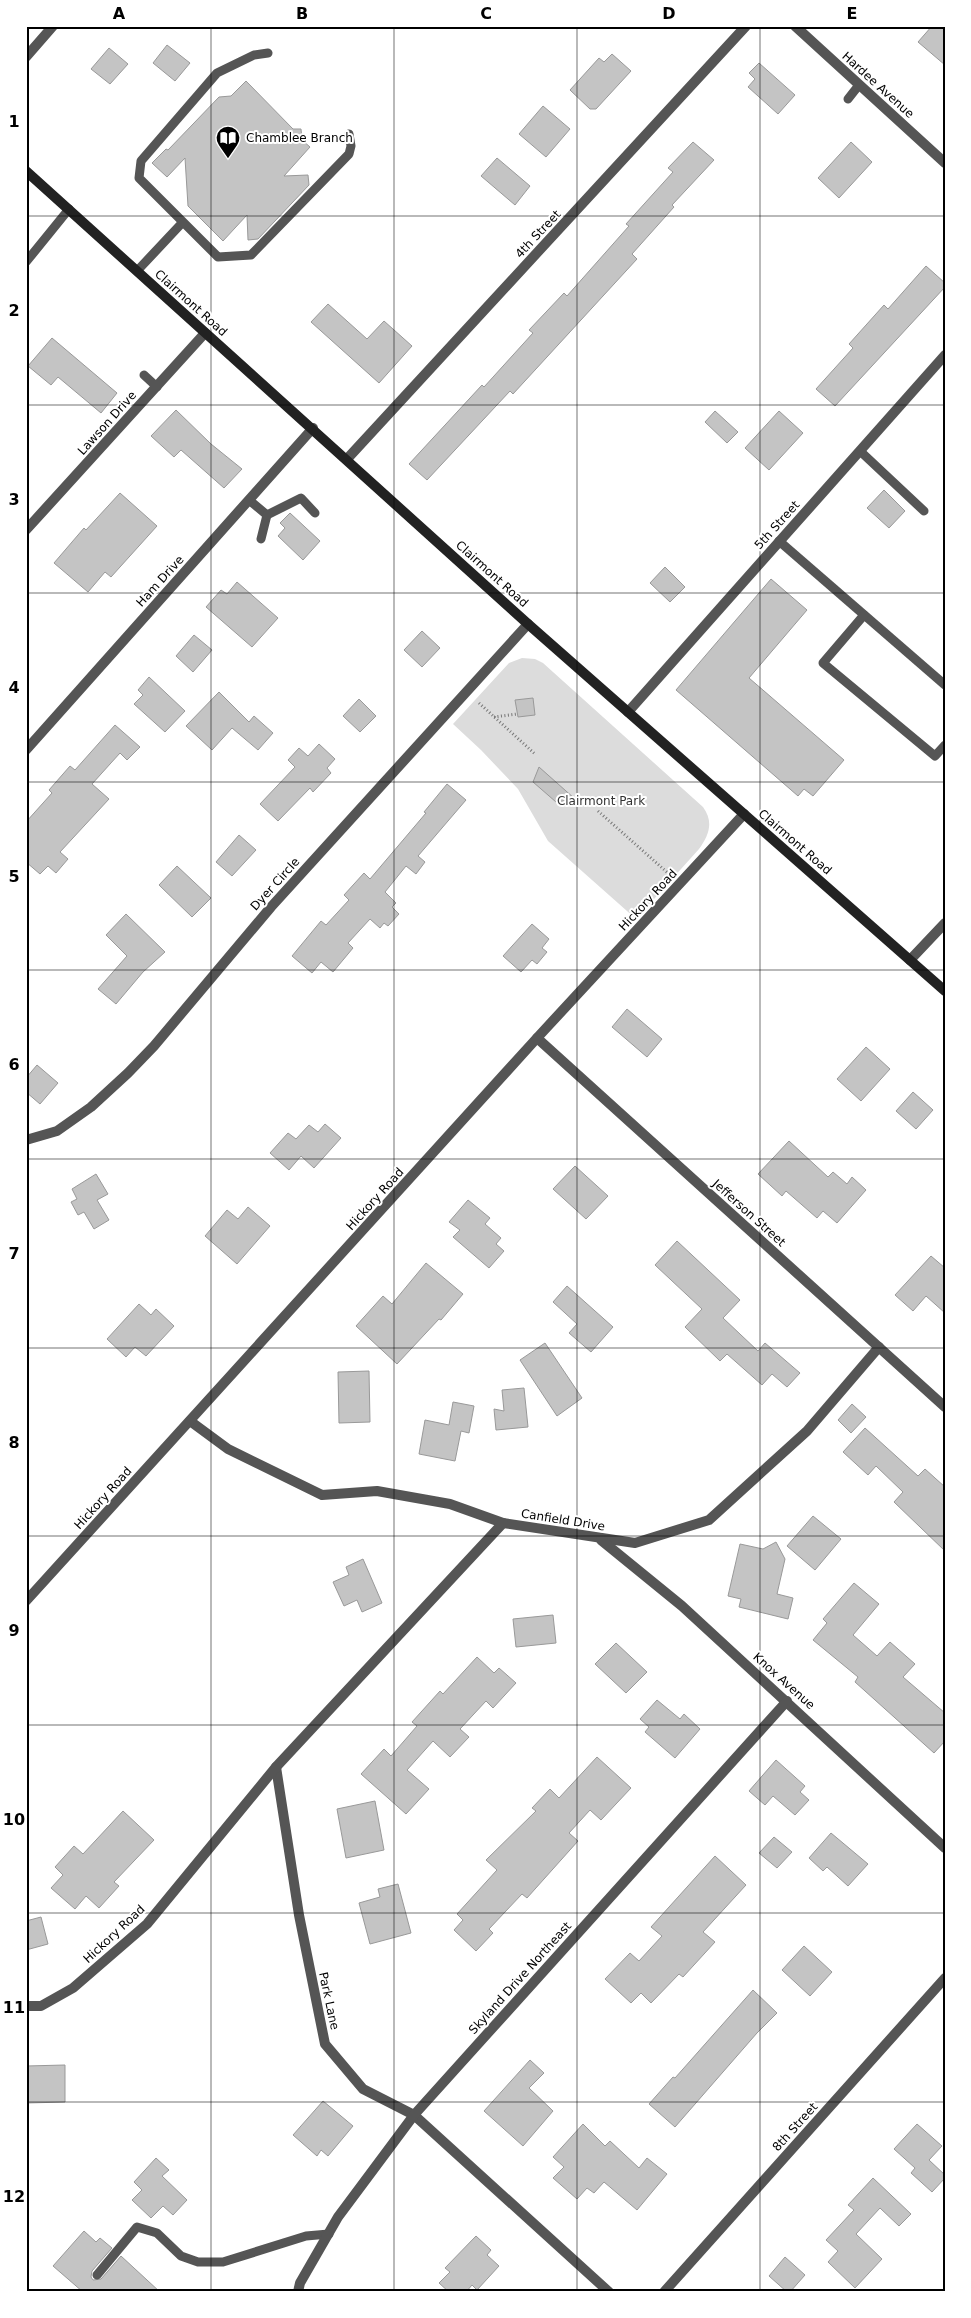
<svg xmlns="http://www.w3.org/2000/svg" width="971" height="2318" font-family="'DejaVu Sans',sans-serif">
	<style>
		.green { fill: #dcdcdc }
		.building { fill: #c4c4c4; stroke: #999 }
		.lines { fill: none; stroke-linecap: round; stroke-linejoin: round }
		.path { stroke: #777; stroke-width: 3; stroke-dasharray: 1 2.5; stroke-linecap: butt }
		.service { stroke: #555; stroke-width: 9 }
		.minor { stroke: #555; stroke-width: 10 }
		.secondary { stroke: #222; stroke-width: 10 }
		.grid { fill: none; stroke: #000; stroke-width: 1; stroke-opacity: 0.55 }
		.labels { text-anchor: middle; stroke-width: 4; stroke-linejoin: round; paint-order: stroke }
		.street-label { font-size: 12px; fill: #000; stroke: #fff }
		.poi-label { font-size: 12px; fill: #000; stroke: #fff; text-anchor: start }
		.park-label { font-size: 12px; fill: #333; stroke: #fff }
		.neatline { fill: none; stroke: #000; stroke-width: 2 }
		.grid-label { font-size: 16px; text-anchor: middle; font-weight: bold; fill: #000 }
	</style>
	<rect width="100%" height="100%" fill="#fff"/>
	<path class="green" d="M522 658 535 659 543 663 703 807C714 822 709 835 699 849L636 919 548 841 518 789 481 750 453 724 509 663Z"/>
	<g class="building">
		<polygon points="932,26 945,26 945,65 918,42"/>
		<polygon points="167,45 190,63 175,81 153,63"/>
		<polygon points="109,48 128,64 110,84 91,69"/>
		<polygon points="612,54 631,71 596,109 590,109 570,90 599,58 604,62"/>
		<polygon points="759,63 795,95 778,114 748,87 755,79 749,73"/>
		<polygon points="246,81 293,129 301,129 302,140 310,147 284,176 308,175 309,185 258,239 248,240 247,215 223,241 188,206 185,158 167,177 152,163 166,149 168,150 219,97 231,96"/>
		<polygon points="543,106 570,129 546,157 519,134"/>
		<polygon points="693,142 714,160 672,205 674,207 632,254 637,259 513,394 510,391 427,480 409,464 482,385 484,387 533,333 529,330 564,293 567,296 629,226 626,224 673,172 668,168"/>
		<polygon points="851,142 872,162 839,198 818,178"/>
		<polygon points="497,158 530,186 515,205 481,176"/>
		<polygon points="926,266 945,283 945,287 835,406 816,389 853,348 849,344 884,305 888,309"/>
		<polygon points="328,304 367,339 384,321 412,346 379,383 311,322"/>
		<polygon points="52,338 117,393 101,413 58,377 51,385 28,366"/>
		<polygon points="176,410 211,444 242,469 224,488 181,450 174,457 151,436"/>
		<polygon points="715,411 738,432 727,443 705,422"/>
		<polygon points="779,411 803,433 769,470 745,448"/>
		<polygon points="884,490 905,511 889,528 867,508"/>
		<polygon points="120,493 157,526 111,577 105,572 88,592 54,563 84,528 86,530"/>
		<polygon points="290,513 320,541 303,560 278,536 285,528 280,523"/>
		<polygon points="665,567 685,587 670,602 650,583"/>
		<polygon points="771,579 807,610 749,678 844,760 813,796 804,789 798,796 676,690"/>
		<polygon points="237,582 278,618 252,647 206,607 221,590 227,594"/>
		<polygon points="422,631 440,648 422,667 404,650"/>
		<polygon points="194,635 212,650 193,672 176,656"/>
		<polygon points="149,677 185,711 165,732 134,704 143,695 138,690"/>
		<polygon points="219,692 249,722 254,716 273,733 258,750 232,728 212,750 186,726"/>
		<polygon points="533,698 535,715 518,717 515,700"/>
		<polygon points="359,699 376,716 360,732 343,716"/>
		<polygon points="115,725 140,747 127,760 120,753 92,784 109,799 60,852 68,859 56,873 48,866 40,874 26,862 26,822 52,793 49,790 70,766 75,770"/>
		<polygon points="319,744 335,759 327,768 331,773 313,792 310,788 278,821 260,804 295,767 288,760 299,748 308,756"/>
		<polygon points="539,767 575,799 556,802 533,782"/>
		<polygon points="447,784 466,800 418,856 425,862 416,874 406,866 385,892 396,903 392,907 399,914 388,926 384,923 380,928 370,919 348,943 353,948 333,972 321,962 312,973 292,956 321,921 326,925 349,900 344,895 364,873 370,879 426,813 424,812"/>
		<polygon points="239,835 256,850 232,876 216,862"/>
		<polygon points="177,866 211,898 192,917 159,885"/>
		<polygon points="126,914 165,952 143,972 116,1004 98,989 127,956 106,935"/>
		<polygon points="532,924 549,939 542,948 547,952 537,964 532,960 521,972 503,956"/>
		<polygon points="627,1009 662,1039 647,1057 612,1027"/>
		<polygon points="866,1047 890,1069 861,1101 837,1079"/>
		<polygon points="37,1065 58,1083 40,1104 26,1092 26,1078"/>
		<polygon points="913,1092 933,1110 916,1129 896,1111"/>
		<polygon points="325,1124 341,1138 314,1168 301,1156 289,1170 270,1153 288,1133 296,1139 309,1125 318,1132"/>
		<polygon points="789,1141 828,1177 833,1172 847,1184 852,1177 866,1190 837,1223 823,1211 817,1218 786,1191 782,1196 758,1174"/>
		<polygon points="575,1166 608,1196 586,1219 553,1189"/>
		<polygon points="96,1174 108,1194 97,1200 109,1220 94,1229 84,1212 78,1215 71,1202 77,1199 72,1189"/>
		<polygon points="468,1200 490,1218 485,1224 501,1238 496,1244 504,1251 489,1268 453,1237 460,1230 449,1222"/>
		<polygon points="248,1207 270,1226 237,1264 205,1236 227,1210 238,1219"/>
		<polygon points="677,1241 740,1300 723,1318 758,1351 765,1343 800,1373 787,1387 772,1374 762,1385 727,1354 720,1361 685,1327 702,1309 655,1265"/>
		<polygon points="931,1256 945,1268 945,1313 926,1296 913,1311 895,1295"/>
		<polygon points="426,1263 463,1294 441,1320 439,1319 397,1364 356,1326 383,1296 392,1304"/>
		<polygon points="567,1286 613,1327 591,1352 569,1333 577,1324 553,1302"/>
		<polygon points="139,1304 151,1315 156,1309 174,1326 146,1356 135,1347 126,1357 107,1339"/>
		<polygon points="545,1343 582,1398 557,1416 520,1360"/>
		<polygon points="369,1371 370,1422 339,1423 338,1372"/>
		<polygon points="524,1388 528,1427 496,1430 494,1409 504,1411 502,1390"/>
		<polygon points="453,1402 474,1406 469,1433 461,1431 455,1461 419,1454 425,1420 449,1425"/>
		<polygon points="852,1404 866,1417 851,1433 838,1420"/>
		<polygon points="865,1428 918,1476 925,1469 945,1487 945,1551 894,1502 903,1492 876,1466 868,1475 843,1452"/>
		<polygon points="813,1516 841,1539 815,1570 787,1546"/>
		<polygon points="776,1542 785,1559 777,1594 793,1598 788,1619 739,1607 741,1599 728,1596 740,1544 763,1549"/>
		<polygon points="363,1559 382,1603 362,1612 357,1600 344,1606 333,1582 349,1575 346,1567"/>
		<polygon points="854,1583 879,1604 853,1635 877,1656 890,1642 915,1664 903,1677 945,1713 945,1741 934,1753 855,1682 858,1677 813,1640 827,1623 823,1619"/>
		<polygon points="553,1615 556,1643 516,1647 513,1619"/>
		<polygon points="616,1643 647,1672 626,1693 595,1664"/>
		<polygon points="477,1657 494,1673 499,1668 516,1683 493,1708 486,1701 460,1729 469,1737 450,1757 433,1741 407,1770 429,1789 406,1814 361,1774 384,1749 391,1756 417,1726 412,1722 440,1691 443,1694"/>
		<polygon points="657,1700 680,1719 684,1714 700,1729 675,1758 645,1732 649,1727 640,1719"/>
		<polygon points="597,1757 631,1788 601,1820 590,1810 569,1833 578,1841 527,1898 522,1894 489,1929 493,1933 476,1951 454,1930 463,1920 457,1914 497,1870 486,1860 536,1811 532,1808 550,1789 559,1798"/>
		<polygon points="776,1760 805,1786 800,1792 809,1800 795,1815 773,1796 765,1805 749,1791"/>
		<polygon points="375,1801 384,1850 346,1858 337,1809"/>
		<polygon points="123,1811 154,1840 114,1882 119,1886 99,1908 86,1896 75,1909 51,1888 63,1875 55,1867 74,1846 83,1854"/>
		<polygon points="831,1833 868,1864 848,1886 827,1867 823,1871 809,1858"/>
		<polygon points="774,1837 792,1852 777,1868 759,1853"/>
		<polygon points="715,1856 746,1885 703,1932 715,1942 683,1977 679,1974 651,2003 641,1993 631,2003 605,1979 630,1953 639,1961 662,1936 651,1927"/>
		<polygon points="398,1884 411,1933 370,1944 359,1903 380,1897 378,1889"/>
		<polygon points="41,1917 48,1944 26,1950 26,1921"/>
		<polygon points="804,1946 832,1972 810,1996 782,1970"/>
		<polygon points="753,1990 777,2013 757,2033 675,2127 649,2104 673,2077 675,2078"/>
		<polygon points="530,2060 544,2073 529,2088 553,2111 523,2146 484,2111"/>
		<polygon points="65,2065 65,2102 26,2103 26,2066"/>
		<polygon points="323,2101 353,2126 328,2156 321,2150 317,2156 293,2135"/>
		<polygon points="583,2124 605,2146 610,2141 639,2168 647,2158 667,2174 637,2210 604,2182 594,2193 587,2188 577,2199 553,2178 564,2167 553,2157"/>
		<polygon points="917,2124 942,2146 929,2160 945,2175 945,2178 932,2192 911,2173 915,2168 894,2149"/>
		<polygon points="156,2158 169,2170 162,2176 187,2200 173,2215 163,2206 151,2218 132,2200 142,2190 134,2182"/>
		<polygon points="873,2178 911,2214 899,2226 880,2208 856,2234 882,2259 855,2288 828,2262 838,2251 826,2240 854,2210 848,2205"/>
		<polygon points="84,2231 96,2242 100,2238 112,2248 92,2271 91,2277 93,2280 101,2279 121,2256 160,2292 83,2292 53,2266"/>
		<polygon points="476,2236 491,2250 487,2255 499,2266 477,2290 472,2285 466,2292 449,2292 439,2283 450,2272 445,2268"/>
		<polygon points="785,2257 805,2275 790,2292 787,2292 769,2276"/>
	</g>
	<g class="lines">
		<g class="path">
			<polyline points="479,703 535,754"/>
			<polyline points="494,717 517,714"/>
			<polyline points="598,811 669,874"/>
		</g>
		<g class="service">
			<polyline points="268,53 254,55 217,73 141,161 139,178 218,257 251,255 349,154 351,146 349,134"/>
			<polyline points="848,99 859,85"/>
			<polyline points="26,262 69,209"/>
			<polyline points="137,271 182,223"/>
			<polyline points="144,375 157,387"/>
			<polyline points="860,451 924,511"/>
			<polyline points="249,500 267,515 261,539"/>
			<polyline points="267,515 301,498 315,513"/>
			<polyline points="779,541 945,685"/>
			<polyline points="864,615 823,663 935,756 945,745"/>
			<polyline points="97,2275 137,2227 157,2233 181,2256 198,2262 223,2262 306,2236 329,2234"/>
		</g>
		<g class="minor">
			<polyline points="795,26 945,163"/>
			<polyline points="26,57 53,26"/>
			<polyline points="347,459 746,26"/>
			<polyline points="26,530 205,333"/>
			<polyline points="628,712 945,355"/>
			<polyline points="26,750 313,428"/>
			<polyline points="910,960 945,923"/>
			<polyline points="537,1038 945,1407"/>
			<polyline points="26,1140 57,1131 91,1107 128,1073 154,1046 271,907 528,624"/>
			<polyline points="190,1421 228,1449 322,1495 377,1491 450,1504 503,1523 635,1543 709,1520 807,1431 879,1347"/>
			<polyline points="601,1540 682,1606 945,1848"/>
			<polyline points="26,1601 537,1038 744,814"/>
			<polyline points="276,1767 299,1915 325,2044 363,2089 414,2115 609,2292"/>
			<polyline points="26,2006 41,2006 73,1988 147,1924 276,1767 503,1523"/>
			<polyline points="298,2292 300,2283 338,2217 414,2115 787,1701"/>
			<polyline points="664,2292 945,1978"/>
		</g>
		<polyline class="secondary" points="26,171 528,624 945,991"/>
	</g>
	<path class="grid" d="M211 26V2292M394 26V2292M577 26V2292M760 26V2292M26 216H945M26 405H945M26 593H945M26 782H945M26 970H945M26 1159H945M26 1348H945M26 1536H945M26 1725H945M26 1913H945M26 2102H945"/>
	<defs>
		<symbol id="library-pin" viewBox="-11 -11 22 30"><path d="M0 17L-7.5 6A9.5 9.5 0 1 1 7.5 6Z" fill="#000" stroke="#fff"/><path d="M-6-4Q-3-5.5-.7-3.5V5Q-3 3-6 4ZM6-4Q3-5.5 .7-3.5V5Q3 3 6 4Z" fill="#fff"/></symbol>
	</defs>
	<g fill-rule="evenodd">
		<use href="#library-pin" x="214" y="124" width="28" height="38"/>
	</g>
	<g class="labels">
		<g class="street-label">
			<text transform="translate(878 85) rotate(42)" y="4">Hardee Avenue</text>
			<text transform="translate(538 234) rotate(-47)" y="4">4th Street</text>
			<text transform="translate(191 303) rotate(42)" y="4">Clairmont Road</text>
			<text transform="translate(107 423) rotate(-48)" y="4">Lawson Drive</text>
			<text transform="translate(777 525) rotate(-48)" y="4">5th Street</text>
			<text transform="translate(492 574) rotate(42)" y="4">Clairmont Road</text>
			<text transform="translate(160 581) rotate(-48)" y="4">Ham Drive</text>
			<text transform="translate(795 842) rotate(41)" y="4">Clairmont Road</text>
			<text transform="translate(275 884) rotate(-48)" y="4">Dyer Circle</text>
			<text transform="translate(648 900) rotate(-47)" y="4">Hickory Road</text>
			<text transform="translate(375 1199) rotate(-48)" y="4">Hickory Road</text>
			<text transform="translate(749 1213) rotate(42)" y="4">Jefferson Street</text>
			<text transform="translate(103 1498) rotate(-48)" y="4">Hickory Road</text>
			<text transform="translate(563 1520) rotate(9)" y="4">Canfield Drive</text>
			<text transform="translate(784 1681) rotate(42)" y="4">Knox Avenue</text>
			<text transform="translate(114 1934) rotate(-43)" y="4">Hickory Road</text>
			<text transform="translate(520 1978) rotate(-48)" y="4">Skyland Drive Northeast</text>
			<text transform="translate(329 2001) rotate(78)" y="4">Park Lane</text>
			<text transform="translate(795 2127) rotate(-48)" y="4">8th Street</text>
		</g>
		<g class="poi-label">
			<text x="246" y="142">Chamblee Branch</text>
		</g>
		<g class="park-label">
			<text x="601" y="805">Clairmont Park</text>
		</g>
	</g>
	<rect width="971" height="2318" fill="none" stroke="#ffffff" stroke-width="55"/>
	<rect x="28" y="28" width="916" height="2262" class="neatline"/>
	<g class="grid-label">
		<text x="119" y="19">A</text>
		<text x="302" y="19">B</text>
		<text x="486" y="19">C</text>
		<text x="669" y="19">D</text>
		<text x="852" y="19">E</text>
		<text x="14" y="127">1</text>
		<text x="14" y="316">2</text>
		<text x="14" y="505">3</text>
		<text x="14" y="693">4</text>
		<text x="14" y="882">5</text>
		<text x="14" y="1070">6</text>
		<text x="14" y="1259">7</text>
		<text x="14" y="1448">8</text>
		<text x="14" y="1636">9</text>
		<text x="14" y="1825">10</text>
		<text x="14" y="2013">11</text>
		<text x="14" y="2202">12</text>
	</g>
</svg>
